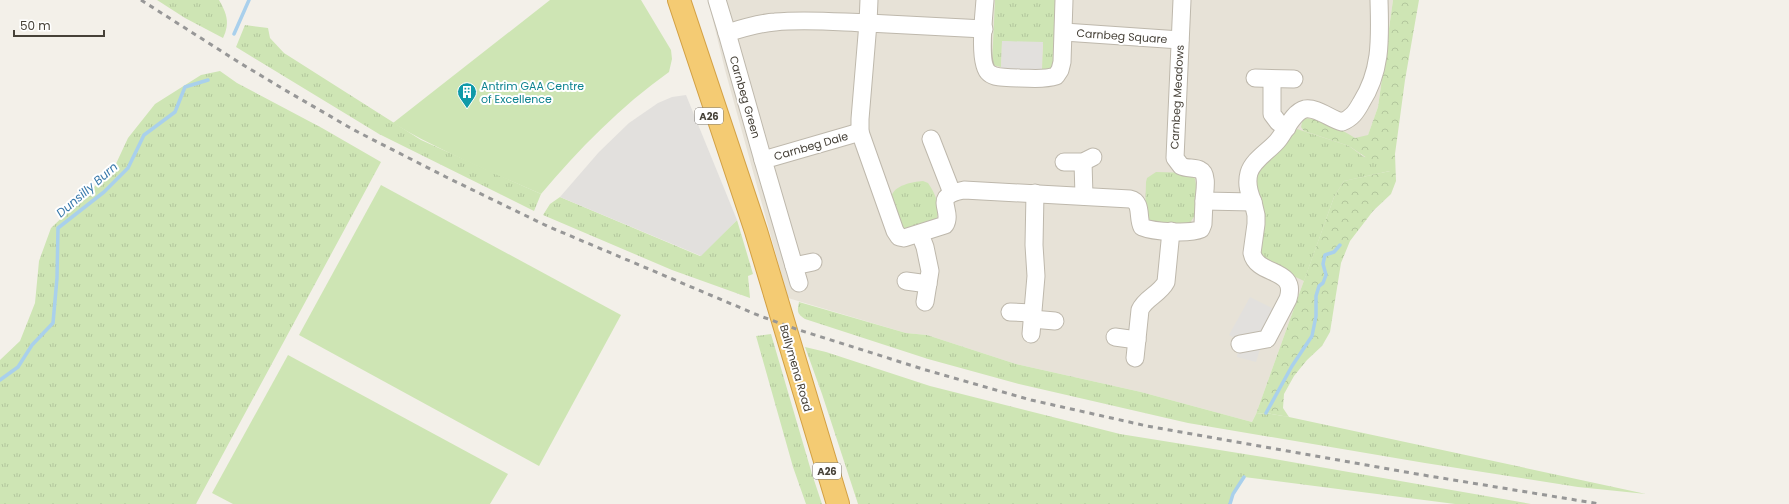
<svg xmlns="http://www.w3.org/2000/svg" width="1789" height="504" font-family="Poppins,sans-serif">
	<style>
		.residential { fill: #e7e2d7 }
		.grass { fill: url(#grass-tufts) }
		.forest { fill: url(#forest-crowns) }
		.pitch { fill: #cee5b4 }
		.parking { fill: #e2e0dd }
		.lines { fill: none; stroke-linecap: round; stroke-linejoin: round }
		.stream { stroke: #a9d0ec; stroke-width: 3.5 }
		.minor-casing { stroke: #beb8ac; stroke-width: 19 }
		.highway-casing { stroke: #d3a043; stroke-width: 24 }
		.minor { stroke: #fff; stroke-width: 17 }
		.highway { stroke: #f4cb73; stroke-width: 22 }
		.rail { stroke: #979797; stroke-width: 3; stroke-dasharray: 5 5; stroke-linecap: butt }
		.labels { text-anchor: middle; stroke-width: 4; stroke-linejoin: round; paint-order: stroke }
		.shield { fill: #fff; stroke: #7e7a74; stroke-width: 1 }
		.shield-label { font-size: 10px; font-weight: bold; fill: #464138 }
		.street-label { font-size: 11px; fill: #464138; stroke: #fff }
		.culture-label { font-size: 11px; fill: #0d838f; stroke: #fff; text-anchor: start }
		.water-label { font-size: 12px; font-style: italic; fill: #3879ab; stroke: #fff }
	</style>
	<defs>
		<pattern id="grass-tufts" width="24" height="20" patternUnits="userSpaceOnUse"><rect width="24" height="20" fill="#cee5b4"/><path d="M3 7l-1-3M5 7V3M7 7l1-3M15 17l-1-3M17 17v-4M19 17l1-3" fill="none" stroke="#b2c69c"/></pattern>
		<pattern id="forest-crowns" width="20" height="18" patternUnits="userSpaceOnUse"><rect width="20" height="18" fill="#cee5b4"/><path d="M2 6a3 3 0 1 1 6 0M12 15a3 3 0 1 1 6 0" fill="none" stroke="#b2c69c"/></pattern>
	</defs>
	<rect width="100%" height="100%" fill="#f3f0e9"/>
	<polygon class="residential" points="708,0 1393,0 1378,107 1361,155 1390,158 1381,174 1362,177 1334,197 1256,414 1252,422 1141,392 1016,364 927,335 906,333 788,298 725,70"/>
	<g class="grass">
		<path d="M157 0H219C227 14 230 23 223 38L185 18Z"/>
		<polygon points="995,0 1055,0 1057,4 1054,70 1042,70 1043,44 1002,41 1001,67 992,65"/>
		<polygon points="245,25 268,28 270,38 284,53 421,140 541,194 534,211 379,134 236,47"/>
		<polygon points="220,71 237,83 322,128 381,162 196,504 0,504 0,360 20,341 35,303 39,261 51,228 114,168 128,138 155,104 201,75"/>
		<polygon points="1297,129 1349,146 1364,157 1390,158 1390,171 1344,181 1334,197 1304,281 1268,264 1260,254 1255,190 1256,175 1261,167 1281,150"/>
		<path d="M1156 172 1191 173 1195 179 1196 185 1195 215 1190 223C1178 226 1153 226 1145 216L1146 182 1147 178Z"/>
		<path d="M923 181 928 183C935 193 943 210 935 221L904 230 901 227 891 197C894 185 912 182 923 181Z"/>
		<polygon points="560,197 700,256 737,220 753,274 748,276 750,298 672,270 543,215 550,204"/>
		<path d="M799 302 906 333 927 335 1016 364 1141 392 1252 422 1256 414 1266 413 1289 417 1646 494 1578 487 1425 463 1188 423 1019 384 928 359 805 319C797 314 797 311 799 302Z"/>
		<polygon points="771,334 812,474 822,504 806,504 793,467 756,336"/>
		<polygon points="805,347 826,352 930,386 1120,434 1263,457 1531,504 1455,504 1244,477 1233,494 1230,504 858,504 822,394"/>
	</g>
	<path class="forest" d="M1393 0H1419L1405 80 1398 132 1395 154 1396 181 1391 194 1373 211 1350 241 1341 263 1330 332 1322 346 1307 360 1294 376 1284 394 1283 408 1289 417 1266 413 1256 414 1334 197 1344 181 1390 171V158L1385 162H1373L1349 146 1304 131 1301 127 1303 118C1322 118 1339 128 1355 138L1368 135 1378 107Z"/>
	<g class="pitch">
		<path d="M550 0H641L671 50 672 59 669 72C621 106 579 149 541 194 491 172 440 151 393 123Z"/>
		<polygon points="381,185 621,315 539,466 299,335"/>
		<polygon points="288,355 508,474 490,504 233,504 212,493"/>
	</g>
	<g class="parking">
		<polygon points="1002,41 1043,42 1041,75 1001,74"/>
		<polygon points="686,95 737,220 701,256 560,197 599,152 629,123 658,103 672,97"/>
		<polygon points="1250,297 1278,311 1265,333 1256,362 1237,357 1239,340 1229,335"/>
	</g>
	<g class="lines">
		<g class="stream">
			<polyline points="234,34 249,0"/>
			<polyline points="0,380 18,367 32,345 53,323 57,278 58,228 104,192 128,168 144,135 175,112 185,87 208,80"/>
			<polyline points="1266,413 1292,366 1312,336 1316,316 1316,296 1319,286 1323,283 1326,275 1323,264 1325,255 1334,252 1340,245"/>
			<polyline points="1230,504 1233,494 1244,477"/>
		</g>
		<defs>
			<g id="minor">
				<path d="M717 0 727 33C743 28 759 23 775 22 806 19 837 22 868 23L869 0"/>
				<path d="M985 0C984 13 978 65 989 73 996 79 1010 77 1019 78 1031 78 1044 80 1056 76L1060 70 1062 62 1064 0"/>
				<path d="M1182 0 1175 158 1181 166C1187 169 1195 167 1200 170 1209 174 1204 194 1204 201L1253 202C1249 193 1246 184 1249 173 1253 159 1271 150 1279 139 1286 130 1293 112 1305 109 1317 107 1330 119 1342 122 1352 118 1356 112 1361 103 1382 70 1380 38 1379 0"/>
				<polyline points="1064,32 1180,40"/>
				<polyline points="727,33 763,160"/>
				<polyline points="1255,78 1294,79"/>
				<polyline points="1272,79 1272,114 1278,122 1287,128"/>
				<polyline points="860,132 860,119 868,23 984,29"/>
				<polyline points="931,139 952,193"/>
				<polyline points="1064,162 1083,162 1093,157"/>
				<polyline points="1083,162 1084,196"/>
				<polyline points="920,234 925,247 930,271 925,302"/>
				<polyline points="794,266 813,262"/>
				<polyline points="906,281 928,284"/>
				<path d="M799 283 763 160 860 132 895 231 899 237 904 238 945 225C954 210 930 196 964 190L1130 199C1143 202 1137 218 1142 227 1154 232 1190 234 1201 229L1203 224 1204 201"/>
				<polyline points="1010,312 1032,313"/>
				<polyline points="1032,319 1055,321"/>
				<polyline points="1031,334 1036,276 1034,245 1035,193"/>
				<polyline points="1115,337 1137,340"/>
				<path d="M1240 344 1267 339 1288 299C1298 267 1257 277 1252 253L1256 224V215L1253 202"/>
				<path d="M1135 358 1140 310C1145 298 1160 294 1166 282L1171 231"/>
			</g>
			<polyline id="highway" points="679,0 756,231 838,504"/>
		</defs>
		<use href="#minor" class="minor-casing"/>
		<use href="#highway" class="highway-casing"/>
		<use href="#minor" class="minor"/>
		<use href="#highway" class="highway"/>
		<polyline class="rail" points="141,0 240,63 285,90 354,130 446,177 547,226 760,316 799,330 926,370 1031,400 1147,426 1417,474 1600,504"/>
	</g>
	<defs>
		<symbol id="building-pin" viewBox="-11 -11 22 30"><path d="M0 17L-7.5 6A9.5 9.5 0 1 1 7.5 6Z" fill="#0f9aa8" stroke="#fff"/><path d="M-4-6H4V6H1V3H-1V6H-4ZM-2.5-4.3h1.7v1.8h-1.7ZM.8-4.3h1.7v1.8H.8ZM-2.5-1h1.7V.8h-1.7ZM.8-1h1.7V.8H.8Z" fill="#fff"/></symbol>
	</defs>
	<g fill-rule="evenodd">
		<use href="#building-pin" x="456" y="81" width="22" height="30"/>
	</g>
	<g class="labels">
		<g class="shield">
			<rect x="695" y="108" width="28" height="16" rx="3"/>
			<rect x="813" y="463" width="28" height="16" rx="3"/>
		</g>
		<g class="shield-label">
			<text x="709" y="120">A26</text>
			<text x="827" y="475">A26</text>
		</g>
		<g class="street-label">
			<text transform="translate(1122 36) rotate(4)" y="4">Carnbeg Square</text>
			<text transform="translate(745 97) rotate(74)" y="4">Carnbeg Green</text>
			<text transform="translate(1177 97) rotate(-87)" y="4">Carnbeg Meadows</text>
			<text transform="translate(811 146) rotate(-16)" y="4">Carnbeg Dale</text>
			<text transform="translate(796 368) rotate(74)" y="4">Ballymena Road</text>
		</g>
		<g class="culture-label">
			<text x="481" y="90">Antrim GAA Centre<tspan x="481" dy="13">of Excellence</tspan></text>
		</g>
		<g class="water-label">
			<text transform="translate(87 190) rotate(-41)" y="4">Dunsilly Burn</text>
		</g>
	</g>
	<path d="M14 30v6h90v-6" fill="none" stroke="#464138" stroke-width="2"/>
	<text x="20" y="30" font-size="12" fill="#464138" stroke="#ffffff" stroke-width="3" paint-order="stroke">50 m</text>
</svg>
